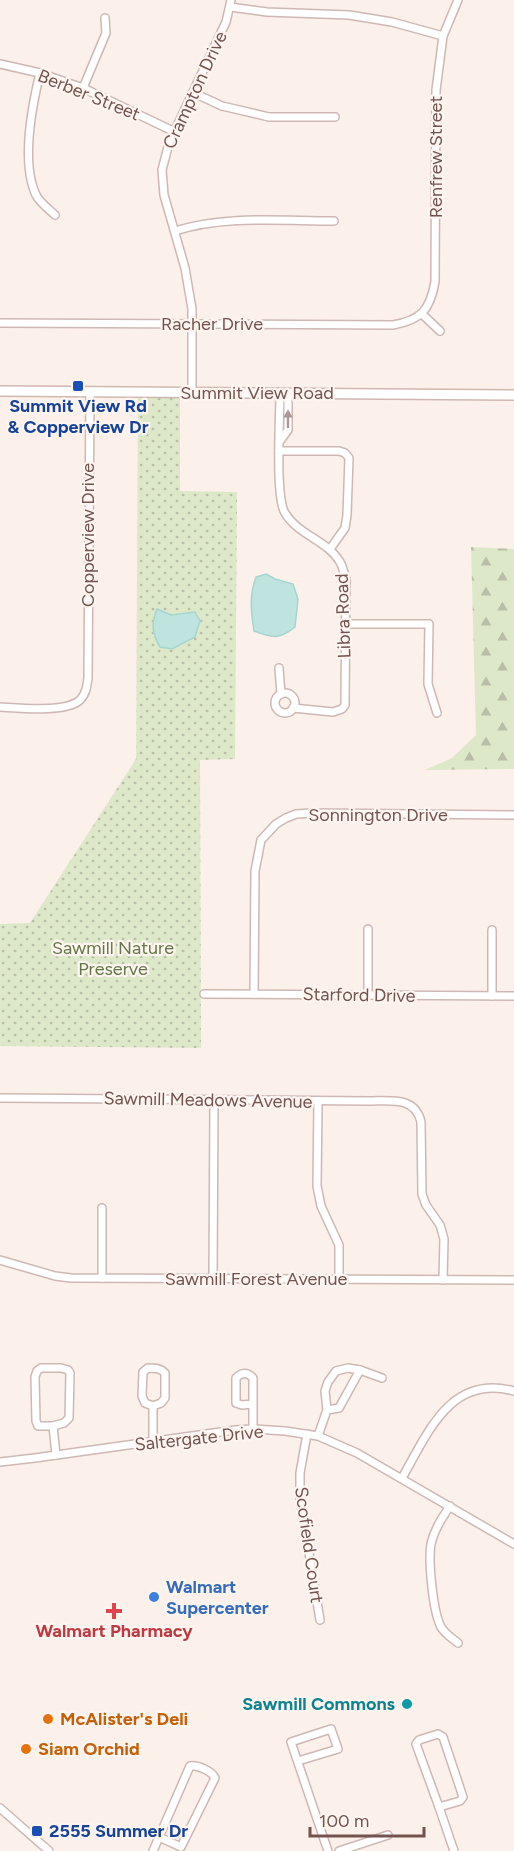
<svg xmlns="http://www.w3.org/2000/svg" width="514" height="1851" font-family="Figtree,sans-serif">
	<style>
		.forest { fill: url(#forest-firs) }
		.park { fill: url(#park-dots) }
		.water { fill: #bfe4e0; stroke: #a6d5d0; stroke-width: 1.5 }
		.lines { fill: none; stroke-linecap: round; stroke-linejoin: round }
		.street-casing { stroke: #cfb8b3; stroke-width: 10 }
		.secondary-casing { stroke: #d1b7b1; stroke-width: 12 }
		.street { stroke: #fff; stroke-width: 7 }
		.secondary { stroke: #fff; stroke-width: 9 }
		.oneway { fill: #ac9895 }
		.transit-dot { fill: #1a4fb4; stroke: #fef5f0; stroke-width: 2 }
		.shop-dot { fill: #3f7fe0; stroke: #fef5f0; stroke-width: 2 }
		.health-dot { fill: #e0444e; stroke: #fef5f0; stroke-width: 2 }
		.culture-dot { fill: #0f9aa8; stroke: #fef5f0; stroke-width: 2 }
		.food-dot { fill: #e8710a; stroke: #fef5f0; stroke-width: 2 }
		.labels { text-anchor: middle; stroke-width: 4.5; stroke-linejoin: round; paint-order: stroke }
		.street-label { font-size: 18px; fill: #74534f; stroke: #fef5f0 }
		.transit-label { font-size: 18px; font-weight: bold; fill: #164399; stroke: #fef5f0 }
		.park-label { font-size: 18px; fill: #627847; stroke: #fef5f0 }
		.shop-label { font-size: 18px; font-weight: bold; fill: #366cbe; stroke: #fef5f0; text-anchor: start }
		.health-label { font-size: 18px; font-weight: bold; fill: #be3a42; stroke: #fef5f0 }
		.culture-label { font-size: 18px; font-weight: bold; fill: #0d838f; stroke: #fef5f0; text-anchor: end }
		.food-label { font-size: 18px; font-weight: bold; fill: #c56008; stroke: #fef5f0; text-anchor: start }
	</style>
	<defs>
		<pattern id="forest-firs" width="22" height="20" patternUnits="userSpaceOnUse" patternTransform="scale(1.5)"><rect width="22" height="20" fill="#dde8c9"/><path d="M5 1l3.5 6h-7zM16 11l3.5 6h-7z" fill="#b8bfa6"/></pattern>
		<pattern id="park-dots" width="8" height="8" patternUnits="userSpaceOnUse" patternTransform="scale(1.5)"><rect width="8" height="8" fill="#dde8c9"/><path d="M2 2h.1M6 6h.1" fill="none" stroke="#b8bfa6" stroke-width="1.8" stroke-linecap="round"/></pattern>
	</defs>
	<rect width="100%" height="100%" fill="#fbf0ea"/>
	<polygon class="forest" points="471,547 514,549 514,769 425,770 452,758 476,735"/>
	<polygon class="park" points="138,398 180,398 180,491 237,492 235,759 200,760 201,1048 0,1046 0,924 30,923 136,759"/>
	<g class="water">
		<path d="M266 574 275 579 293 584 298 599 295 627C279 640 272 638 254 631 251 611 249 596 256 577Z"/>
		<path d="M157 609 171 615 195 612 200 621 195 637 172 649 160 647C152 634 151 623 157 609Z"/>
	</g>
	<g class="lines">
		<defs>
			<g id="street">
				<polyline points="230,7 267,12 349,15 392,22 443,36"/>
				<polyline points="0,64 40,73 83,88 175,132"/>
				<path d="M40 73C32 106 21 163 36 195 40 203 49 209 55 215"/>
				<polyline points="83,88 106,33 105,18"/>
				<polyline points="194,93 222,106 269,117 335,117"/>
				<path d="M175 231C225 215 282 221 334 221"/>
				<polyline points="422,314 440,331"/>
				<path d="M0 323 393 325C421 320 430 310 435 282L436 90 443 36 458 0"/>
				<polyline points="192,393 192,309 185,268 164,195 162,170 169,143 226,22 231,0"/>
				<path d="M280 393C280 417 275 497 285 513 298 535 327 540 340 562 343 567 344 574 346 579L345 705 342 709 333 712 293 708"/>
				<polyline points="280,441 288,430 288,393"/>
				<polyline points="279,451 339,451 345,453 349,458 347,515 345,528 330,549"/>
				<polyline points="346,624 429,624 428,684 437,713"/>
				<polyline points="279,668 281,694"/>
				<circle cx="285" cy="703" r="10"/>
				<path d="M0 707C19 708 66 713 80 700 86 694 87 686 88 678L90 392"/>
				<polyline points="204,994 514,996"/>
				<polyline points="254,994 255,871 261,840 276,824 286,818 296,814 312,813 514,815"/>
				<polyline points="368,995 368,929"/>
				<polyline points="492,996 492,930"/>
				<path d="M0 1098 369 1101C390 1101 415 1096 421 1122L422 1194 426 1205 440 1225 444 1239 443 1280"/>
				<polyline points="318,1101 317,1186 321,1206 339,1245 339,1279"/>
				<polyline points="102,1208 102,1278"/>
				<polyline points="0,1260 55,1276 71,1278 514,1280"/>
				<polyline points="213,1279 214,1100"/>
				<polygon points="41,1368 61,1368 68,1370 70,1373 69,1418 64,1423 53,1426 38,1426 36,1421 35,1377 37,1371"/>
				<path d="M148 1368C155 1368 160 1368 165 1373V1398L161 1403 153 1406 145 1403 142 1396 143 1372Z"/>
				<polyline points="360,1370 382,1378"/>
				<path d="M253 1404 242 1405 236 1403V1378C242 1372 247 1372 253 1378V1429"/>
				<polyline points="53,1426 56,1455"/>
				<polyline points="307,1434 300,1473 300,1498 320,1620"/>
				<polyline points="318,1436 327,1410 325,1391 328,1382 336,1371 348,1368 360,1370 339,1408 327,1410"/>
				<polyline points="153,1442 153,1406"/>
				<polyline points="0,1462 35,1458 235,1430 253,1429 285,1431 318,1436 357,1453 514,1544"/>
				<path d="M402 1478C428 1433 450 1374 514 1391"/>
				<path d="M450 1506C442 1518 434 1530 431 1544 428 1561 433 1612 441 1627 445 1634 452 1638 458 1643"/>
				<polygon points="438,1734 443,1737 463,1797 460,1801 439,1807 416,1744 419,1740"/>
				<polyline points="298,1761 338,1749 331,1729 291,1742 328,1851"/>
				<polyline points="439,1807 454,1851"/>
				<polyline points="0,1808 49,1851"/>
				<path d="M153 1851 190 1766C198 1765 212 1771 215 1778L181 1847 159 1837"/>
				<polyline points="339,1851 388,1835"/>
			</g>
			<polyline id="secondary" points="0,391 514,395"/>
		</defs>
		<use href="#street" class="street-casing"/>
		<use href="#secondary" class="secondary-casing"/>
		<use href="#street" class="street"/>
		<use href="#secondary" class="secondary"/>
	</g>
	<defs><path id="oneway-solid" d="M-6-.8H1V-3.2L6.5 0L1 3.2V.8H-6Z" transform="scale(1.5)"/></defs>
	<use class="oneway" href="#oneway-solid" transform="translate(288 419) rotate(-90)"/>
	<g class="transit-dot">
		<rect x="72" y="380" width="12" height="12" rx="3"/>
		<rect x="31" y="1825" width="12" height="12" rx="3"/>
	</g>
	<circle class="shop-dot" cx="154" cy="1597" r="6"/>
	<path class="health-dot" d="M111 1602h6v6h6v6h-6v6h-6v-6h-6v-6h6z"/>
	<circle class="culture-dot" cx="407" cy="1704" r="6"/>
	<g class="food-dot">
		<circle cx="48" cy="1719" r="6"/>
		<circle cx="26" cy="1749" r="6"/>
	</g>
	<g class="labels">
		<g class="street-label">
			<text transform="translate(195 90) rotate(-65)" y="6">Crampton Drive</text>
			<text transform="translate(89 95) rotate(22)" y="6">Berber Street</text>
			<text transform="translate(436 157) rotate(-90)" y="6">Renfrew Street</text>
			<text x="212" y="330">Racher Drive</text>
			<text x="257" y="399">Summit View Road</text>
			<text transform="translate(88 535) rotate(-90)" y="6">Copperview Drive</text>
			<text transform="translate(343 616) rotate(-92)" y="6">Libra Road</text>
			<text x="378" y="821">Sonnington Drive</text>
			<text transform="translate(359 995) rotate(1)" y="6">Starford Drive</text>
			<text transform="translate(208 1100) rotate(1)" y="6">Sawmill Meadows Avenue</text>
			<text x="256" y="1285">Sawmill Forest Avenue</text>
			<text transform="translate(199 1438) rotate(-6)" y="6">Saltergate Drive</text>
			<text transform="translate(309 1545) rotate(82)" y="6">Scofield Court</text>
		</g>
		<g class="transit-label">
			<text x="78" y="412">Summit View Rd<tspan x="78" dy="21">&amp; Copperview Dr</tspan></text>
			<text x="49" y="1837" text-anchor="start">2555 Summer Dr</text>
		</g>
		<g class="park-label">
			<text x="113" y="954">Sawmill Nature<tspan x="113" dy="21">Preserve</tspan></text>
		</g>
		<g class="shop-label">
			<text x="166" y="1593">Walmart<tspan x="166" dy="21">Supercenter</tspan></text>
		</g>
		<g class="health-label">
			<text x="114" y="1637">Walmart Pharmacy</text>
		</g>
		<g class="culture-label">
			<text x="395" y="1710">Sawmill Commons</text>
		</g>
		<g class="food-label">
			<text x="60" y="1725">McAlister's Deli</text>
			<text x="38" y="1755">Siam Orchid</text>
		</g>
	</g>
	<path d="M310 1827v9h114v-9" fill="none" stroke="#74534f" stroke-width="3"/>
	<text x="319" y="1827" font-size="18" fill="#74534f" stroke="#fef5f0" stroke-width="4.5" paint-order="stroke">100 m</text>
</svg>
